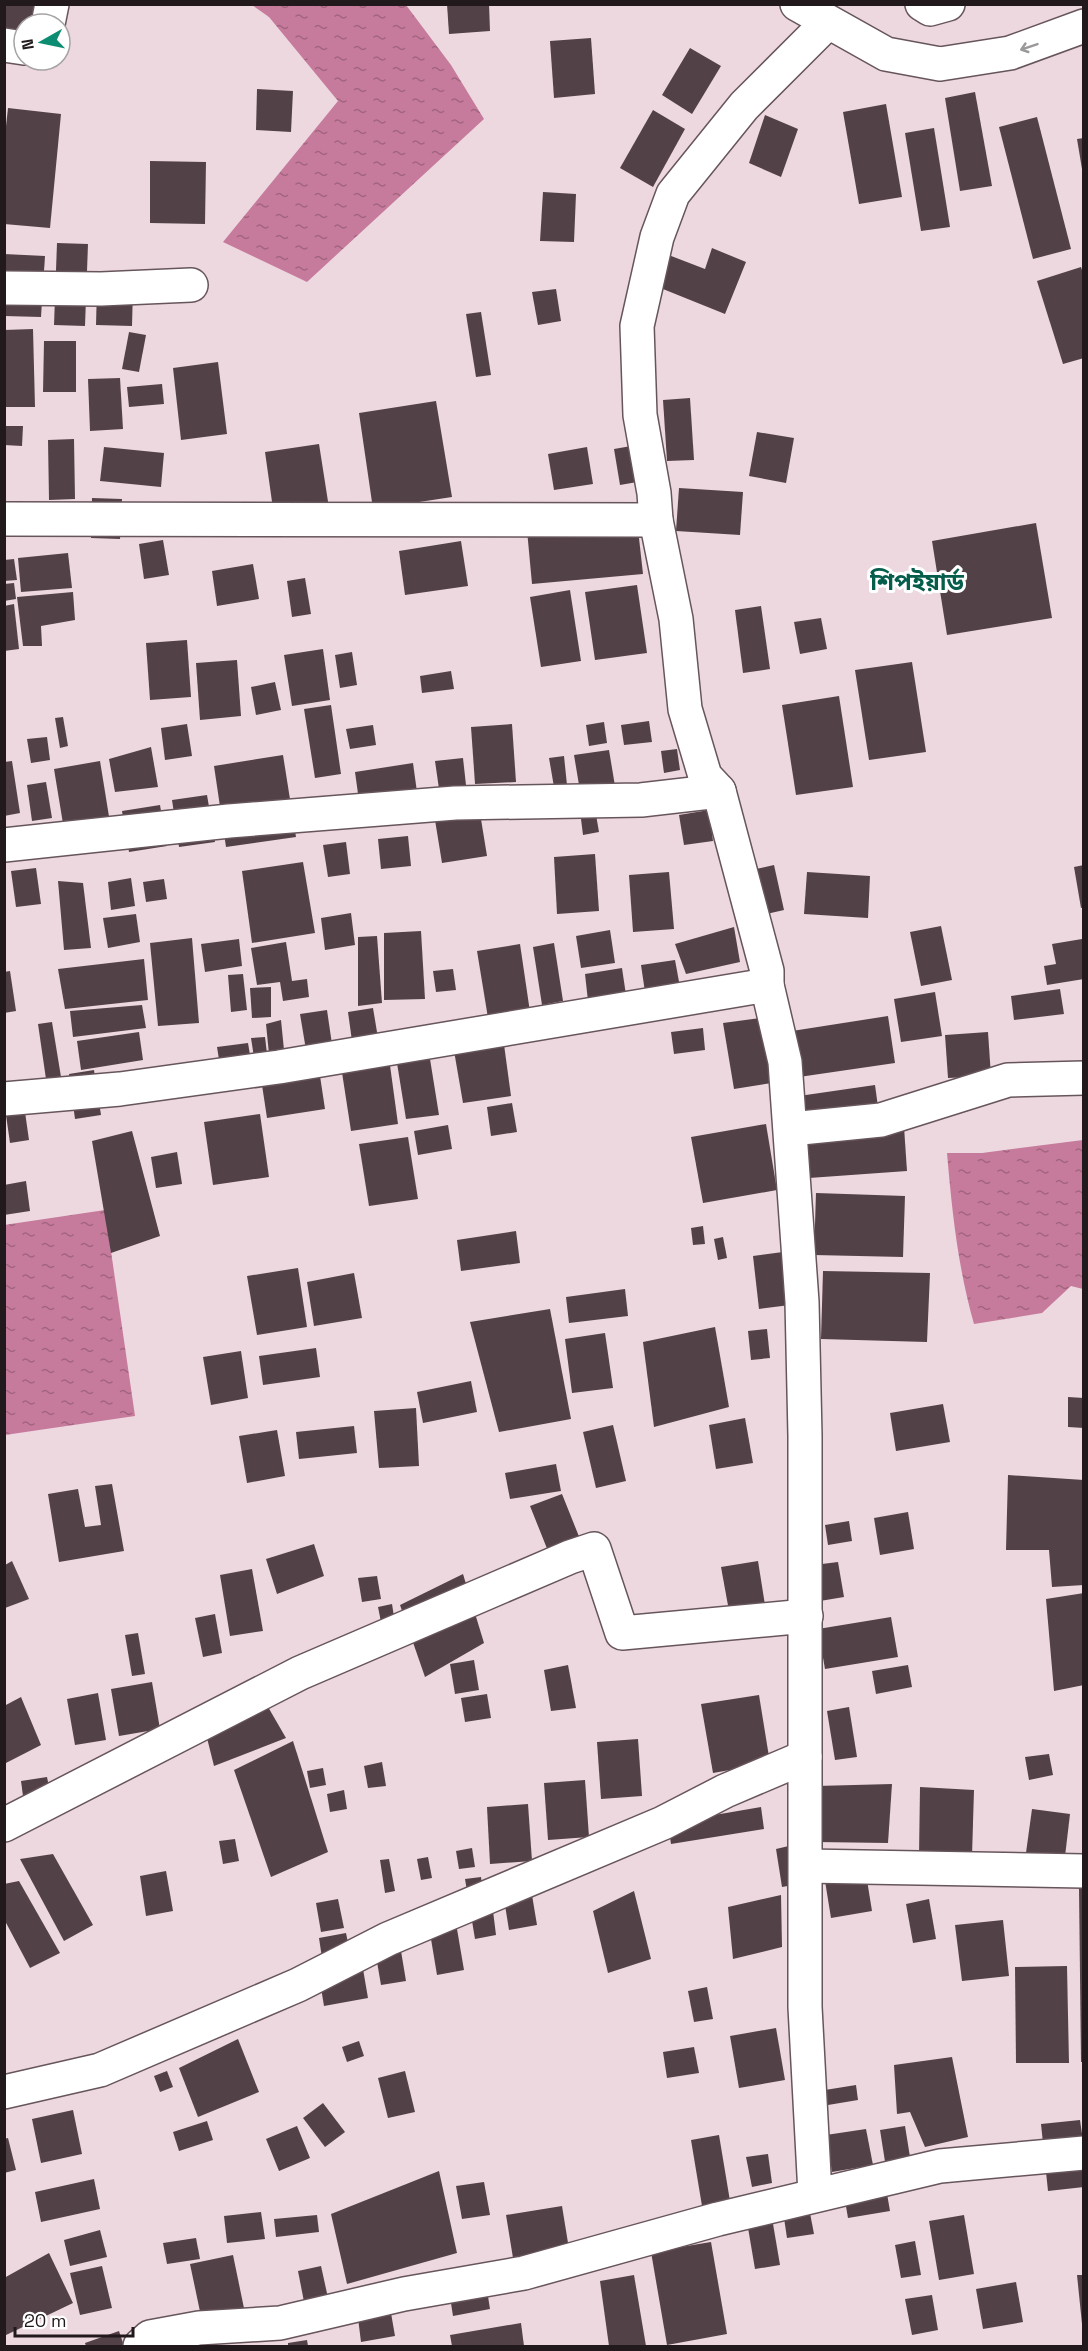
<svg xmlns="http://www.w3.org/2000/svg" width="1088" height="2351" font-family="'Space Grotesk','Noto Sans Bengali',sans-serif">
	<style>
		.water { fill: url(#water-ripples) }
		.building { fill: #534148 }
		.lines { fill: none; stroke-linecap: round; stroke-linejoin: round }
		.street-casing { stroke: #67555c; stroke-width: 36 }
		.primary-casing { stroke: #67555c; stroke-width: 36 }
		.street { stroke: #fff; stroke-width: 33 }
		.primary { stroke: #fff; stroke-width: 33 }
		.oneway { stroke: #9b9899 }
		.labels { text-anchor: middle; stroke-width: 6; stroke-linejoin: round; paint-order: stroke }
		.district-label { font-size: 24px; font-weight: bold; fill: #065d4b; stroke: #fff }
	</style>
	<defs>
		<pattern id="water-ripples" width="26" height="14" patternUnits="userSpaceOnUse" patternTransform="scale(1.5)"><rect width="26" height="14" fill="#c77b9c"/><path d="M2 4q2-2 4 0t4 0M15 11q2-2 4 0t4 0" fill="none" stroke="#a1647e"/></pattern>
	</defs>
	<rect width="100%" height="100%" fill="#edd8e0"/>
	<g class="water">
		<polygon points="252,5 406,5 451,65 484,119 307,282 223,242 338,101 269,17"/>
		<path d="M1083 1140V1289L1071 1286 1042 1313 974 1324C958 1268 952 1211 947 1153H982Z"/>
		<polygon points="105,1210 135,1416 5,1435 4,1225"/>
	</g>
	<g class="building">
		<polygon points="4,4 64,4 62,32 60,32 60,24 24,24 24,55 4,54"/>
		<polygon points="447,4 489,4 490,31 449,34"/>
		<polygon points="591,38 595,94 554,98 550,41"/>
		<polygon points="690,48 721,66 692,114 662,95"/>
		<polygon points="257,89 293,91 291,132 256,130"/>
		<polygon points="975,92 992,186 960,191 945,98"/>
		<polygon points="886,104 902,197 859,204 843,112"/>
		<polygon points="8,108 61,114 50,228 4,224 4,144"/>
		<polygon points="653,110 685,129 653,187 620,168"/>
		<polygon points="765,115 798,129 781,177 749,163"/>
		<polygon points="1037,117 1071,249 1033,259 999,127"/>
		<polygon points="934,128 950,227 921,231 905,133"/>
		<polygon points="1084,138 1084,169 1082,169 1077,139"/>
		<polygon points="150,161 206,162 205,224 150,223"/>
		<polygon points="543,192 576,194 574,242 540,241"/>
		<polygon points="57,243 88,244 85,326 54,325"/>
		<polygon points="712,248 746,262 725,314 653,285 666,254 705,269"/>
		<polygon points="4,254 45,256 41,317 4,316"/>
		<polygon points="1081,267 1084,276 1084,358 1063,364 1037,281"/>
		<polygon points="97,287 133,289 132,326 96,325"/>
		<polygon points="556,289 561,321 538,325 532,292"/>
		<polygon points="481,312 491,375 476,377 466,314"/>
		<polygon points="33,329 35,407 4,407 4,330"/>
		<polygon points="129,332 146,335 139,372 122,369"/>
		<polygon points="44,341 76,341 76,392 43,392"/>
		<polygon points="218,362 227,434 181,440 173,368"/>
		<polygon points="120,378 123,429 90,431 88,379"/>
		<polygon points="162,384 164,404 129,407 127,387"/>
		<polygon points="690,398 694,460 667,461 663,400"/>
		<polygon points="436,401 452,497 373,509 359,413"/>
		<polygon points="4,426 23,426 22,446 4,445"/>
		<polygon points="757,432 794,438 786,483 749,476"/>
		<polygon points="74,439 75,499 49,500 48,440"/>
		<polygon points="319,444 329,508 274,516 265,452"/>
		<polygon points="637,445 643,481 620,485 614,449"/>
		<polygon points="104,447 164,453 161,487 100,481"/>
		<polygon points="587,447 593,484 554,490 548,454"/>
		<polygon points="679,488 743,492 740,535 676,531"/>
		<polygon points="92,498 122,499 120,539 91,538"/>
		<polygon points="637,520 643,574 532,584 527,530"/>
		<polygon points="1036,523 1052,618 947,635 932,541"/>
		<polygon points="163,540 169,575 144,579 139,544"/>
		<polygon points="461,541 468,586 405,595 399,551"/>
		<polygon points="68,553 72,588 21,592 18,558"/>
		<polygon points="14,559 17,580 4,581 4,560"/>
		<polygon points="253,564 259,599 217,606 212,571"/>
		<polygon points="305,578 311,614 292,617 287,581"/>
		<polygon points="14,583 16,599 4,601 4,584"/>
		<polygon points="637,585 647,653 595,660 585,592"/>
		<polygon points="570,590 581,661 541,667 530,597"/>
		<polygon points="73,592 75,620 41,626 42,646 23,646 17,597"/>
		<polygon points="14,604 19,649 4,651 4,606"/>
		<polygon points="761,606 770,669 743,673 735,610"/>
		<polygon points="821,618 827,649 800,654 794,622"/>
		<polygon points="187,640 191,697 150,700 146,643"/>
		<polygon points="323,649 330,700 292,706 284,655"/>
		<polygon points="352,652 357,685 340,688 335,655"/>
		<polygon points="237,660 241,716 200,720 196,663"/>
		<polygon points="912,662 926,752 869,760 855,670"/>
		<polygon points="451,671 454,689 422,693 420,676"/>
		<polygon points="275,682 281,710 256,715 251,687"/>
		<polygon points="839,696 853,787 796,795 782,705"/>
		<polygon points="331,705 341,774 315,778 304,709"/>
		<polygon points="63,717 68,746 60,748 55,718"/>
		<polygon points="649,721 652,742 624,745 621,725"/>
		<polygon points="604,722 607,743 589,746 586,725"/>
		<polygon points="187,724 192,756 165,760 161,728"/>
		<polygon points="512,724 516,782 475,784 471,727"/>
		<polygon points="373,725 376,745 350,749 346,729"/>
		<polygon points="47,737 50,760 31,763 27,739"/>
		<polygon points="151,747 158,787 115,792 109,759"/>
		<polygon points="677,749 680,770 664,773 661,751"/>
		<polygon points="609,750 615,786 580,791 574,755"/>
		<polygon points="283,755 296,837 226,847 214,766"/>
		<polygon points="564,756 567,785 554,787 549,758"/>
		<polygon points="463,758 466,785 439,789 435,761"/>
		<polygon points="12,761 20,813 4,816 4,762"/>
		<polygon points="100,761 113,841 67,848 54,769"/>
		<polygon points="413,763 417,792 359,801 355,772"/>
		<polygon points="46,782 52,818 32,821 27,785"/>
		<polygon points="207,795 215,842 179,847 172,800"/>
		<polygon points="160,805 167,846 129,852 122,811"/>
		<polygon points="595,809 599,832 583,835 580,811"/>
		<polygon points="709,810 713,841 684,845 679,815"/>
		<polygon points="480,813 487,856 442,863 435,820"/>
		<polygon points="408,836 411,866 381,869 378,839"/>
		<polygon points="346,842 350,874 328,877 323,845"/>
		<polygon points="595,854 599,911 557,914 554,857"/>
		<polygon points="303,862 315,933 252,943 242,871"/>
		<polygon points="774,865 784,910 762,915 752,870"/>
		<polygon points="1084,865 1084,907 1081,908 1074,867"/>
		<polygon points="36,868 41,904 16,907 11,871"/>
		<polygon points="669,872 674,929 633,932 629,875"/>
		<polygon points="807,872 870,876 868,918 804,914"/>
		<polygon points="131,878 135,906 111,910 108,882"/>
		<polygon points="164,879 167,899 146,902 143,882"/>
		<polygon points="58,881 83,883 91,948 64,950"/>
		<polygon points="351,913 355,945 325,950 321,918"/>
		<polygon points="136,914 140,942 108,948 103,918"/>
		<polygon points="941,926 952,980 921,986 910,932"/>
		<polygon points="734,927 740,962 686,974 675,944"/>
		<polygon points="610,930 615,963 581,968 576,936"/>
		<polygon points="421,931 425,999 384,1000 384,933"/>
		<polygon points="377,936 382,1003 358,1006 358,937"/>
		<polygon points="192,938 199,1023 158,1026 150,943"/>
		<polygon points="239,939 242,966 205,972 201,944"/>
		<polygon points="1082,939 1084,979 1047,985 1044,966 1056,964 1052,944"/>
		<polygon points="286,942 292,981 307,979 309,997 283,1001 280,982 257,985 251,948"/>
		<polygon points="554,943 563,1001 542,1005 533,947"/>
		<polygon points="520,944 530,1012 488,1018 477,951"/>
		<polygon points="144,959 148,1000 65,1009 58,969"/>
		<polygon points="675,960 680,987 645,992 641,965"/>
		<polygon points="622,968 626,995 588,1001 585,974"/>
		<polygon points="453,969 456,990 436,992 433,971"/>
		<polygon points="10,971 16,1011 4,1013 4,972"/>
		<polygon points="243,974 247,1010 231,1012 228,975"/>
		<polygon points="271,987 271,1017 252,1018 250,988"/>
		<polygon points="1060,989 1064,1014 1014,1020 1011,996"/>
		<polygon points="935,992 942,1036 901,1042 894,999"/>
		<polygon points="142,1005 146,1028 73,1037 70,1011"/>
		<polygon points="373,1008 378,1038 352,1041 348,1012"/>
		<polygon points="327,1010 333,1051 307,1056 300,1014"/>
		<polygon points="888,1016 895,1063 799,1077 792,1031"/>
		<polygon points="767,1017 778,1082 734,1089 723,1023"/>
		<polygon points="281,1020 285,1060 270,1064 266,1024"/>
		<polygon points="52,1022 62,1083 47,1086 38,1024"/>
		<polygon points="703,1028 705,1050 674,1054 671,1032"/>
		<polygon points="139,1032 143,1060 81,1070 77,1041"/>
		<polygon points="988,1032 991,1076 948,1078 945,1035"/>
		<polygon points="265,1037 268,1062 255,1064 251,1038"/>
		<polygon points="503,1037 511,1096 463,1103 453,1045"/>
		<polygon points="248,1043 251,1061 220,1066 217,1047"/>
		<polygon points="389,1058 398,1124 351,1131 341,1066"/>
		<polygon points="430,1059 439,1115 406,1119 397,1063"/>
		<polygon points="94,1070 101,1115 75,1119 69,1074"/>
		<polygon points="320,1076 325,1109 267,1118 262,1085"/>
		<polygon points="875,1085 879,1114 803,1125 799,1096"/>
		<polygon points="512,1103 517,1132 491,1136 487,1107"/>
		<polygon points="25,1112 29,1140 10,1143 6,1115"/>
		<polygon points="260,1114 269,1177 213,1185 204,1122"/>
		<polygon points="766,1124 777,1190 703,1203 691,1137"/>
		<polygon points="448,1125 452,1149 418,1155 414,1131"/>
		<polygon points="904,1127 907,1171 809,1178 806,1134"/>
		<polygon points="132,1131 160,1236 111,1253 92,1141"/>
		<polygon points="408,1137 418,1199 369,1206 359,1144"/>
		<polygon points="177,1152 182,1184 156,1188 151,1157"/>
		<polygon points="26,1181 30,1211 4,1215 4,1185"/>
		<polygon points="816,1193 905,1196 903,1257 814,1255"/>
		<polygon points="703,1226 705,1244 693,1245 691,1228"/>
		<polygon points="516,1231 520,1263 461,1271 457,1240"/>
		<polygon points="723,1237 727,1258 718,1260 714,1239"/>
		<polygon points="783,1252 790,1305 759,1309 753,1256"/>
		<polygon points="298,1268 307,1327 257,1335 247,1276"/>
		<polygon points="823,1271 930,1273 927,1342 821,1339"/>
		<polygon points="354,1273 362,1318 314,1326 307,1282"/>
		<polygon points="625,1289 628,1316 569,1323 566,1297"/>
		<polygon points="550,1309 571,1419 499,1432 470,1322"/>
		<polygon points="715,1327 729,1407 654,1427 643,1342"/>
		<polygon points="767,1329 770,1358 751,1360 748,1331"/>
		<polygon points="605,1333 613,1388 572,1393 565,1339"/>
		<polygon points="316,1348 320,1377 263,1385 259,1356"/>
		<polygon points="241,1351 248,1398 211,1405 203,1357"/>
		<polygon points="471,1381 477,1412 423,1423 417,1392"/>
		<polygon points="1068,1397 1084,1398 1084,1428 1068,1427"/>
		<polygon points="943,1404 950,1442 896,1451 890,1413"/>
		<polygon points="416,1408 419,1466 379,1468 374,1411"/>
		<polygon points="745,1418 753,1463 716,1469 709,1425"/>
		<polygon points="613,1425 626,1481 596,1488 583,1432"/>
		<polygon points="354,1426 357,1453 299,1459 296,1432"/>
		<polygon points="277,1430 285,1476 247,1483 239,1436"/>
		<polygon points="556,1464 561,1491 510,1499 505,1473"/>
		<polygon points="1008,1475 1084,1480 1084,1585 1052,1587 1049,1550 1006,1550"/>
		<polygon points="112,1484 124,1551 59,1562 48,1494 78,1489 85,1527 101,1525 95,1486"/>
		<polygon points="562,1494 580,1539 548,1551 530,1506"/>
		<polygon points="908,1512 914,1549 880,1555 874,1518"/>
		<polygon points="849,1521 852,1541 828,1545 825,1525"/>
		<polygon points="314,1544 324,1576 277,1594 266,1559"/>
		<polygon points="12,1561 29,1599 5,1608 5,1565"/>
		<polygon points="758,1561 765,1605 729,1611 721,1567"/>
		<polygon points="838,1562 844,1597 820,1601 814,1565"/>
		<polygon points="252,1569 263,1631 230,1636 220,1575"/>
		<polygon points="463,1574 484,1643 425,1677 400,1605"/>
		<polygon points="377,1576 381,1599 362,1602 358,1578"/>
		<polygon points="1084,1593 1084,1685 1054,1691 1046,1599"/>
		<polygon points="392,1604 396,1629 383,1632 378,1607"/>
		<polygon points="215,1614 222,1653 203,1657 195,1618"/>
		<polygon points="891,1617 898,1657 825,1669 818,1629"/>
		<polygon points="138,1633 145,1674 132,1676 125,1635"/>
		<polygon points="474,1660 479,1690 455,1694 450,1664"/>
		<polygon points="568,1665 576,1708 551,1711 544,1670"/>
		<polygon points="908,1665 912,1687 876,1694 872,1671"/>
		<polygon points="152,1682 160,1729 119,1736 111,1689"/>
		<polygon points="98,1693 106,1740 75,1745 67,1699"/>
		<polygon points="487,1694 491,1718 465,1722 461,1698"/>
		<polygon points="759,1695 770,1763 713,1773 701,1704"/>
		<polygon points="21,1697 41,1745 4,1764 4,1706"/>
		<polygon points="264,1700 286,1738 214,1766 205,1730"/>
		<polygon points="849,1707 857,1757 835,1760 827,1711"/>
		<polygon points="638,1739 642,1796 601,1799 597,1742"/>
		<polygon points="293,1741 328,1852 271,1877 234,1770"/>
		<polygon points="1049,1754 1053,1775 1029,1780 1025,1757"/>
		<polygon points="382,1762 386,1786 368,1788 364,1766"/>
		<polygon points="323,1768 326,1785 310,1788 307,1771"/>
		<polygon points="47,1777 50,1792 23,1796 21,1781"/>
		<polygon points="585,1780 589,1837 548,1840 544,1783"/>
		<polygon points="892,1784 888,1843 816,1842 816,1786"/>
		<polygon points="920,1787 974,1790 972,1856 919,1856"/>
		<polygon points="344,1790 347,1809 330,1812 327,1794"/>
		<polygon points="528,1804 532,1861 490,1864 487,1807"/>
		<polygon points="761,1807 764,1829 671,1844 668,1823"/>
		<polygon points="1032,1809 1070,1814 1064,1865 1025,1860"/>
		<polygon points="235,1839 239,1861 223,1864 219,1841"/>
		<polygon points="793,1845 799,1884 782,1887 776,1849"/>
		<polygon points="472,1848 475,1867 459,1869 456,1851"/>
		<polygon points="53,1854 93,1925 64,1941 20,1859"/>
		<polygon points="428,1857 432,1878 421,1880 417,1859"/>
		<polygon points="389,1859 395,1891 385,1893 380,1860"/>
		<polygon points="166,1871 173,1911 146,1916 140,1876"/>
		<polygon points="866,1874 872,1911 831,1918 825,1881"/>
		<polygon points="481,1877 483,1894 468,1897 465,1879"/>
		<polygon points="19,1881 60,1953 30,1968 4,1919 4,1884"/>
		<polygon points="1079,1888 1084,1888 1084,2062 1081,2062"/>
		<polygon points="634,1891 651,1959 608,1973 593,1911"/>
		<polygon points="532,1895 537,1925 509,1930 504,1899"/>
		<polygon points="781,1895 782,1947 733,1959 728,1907"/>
		<polygon points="338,1899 344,1928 321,1932 316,1903"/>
		<polygon points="929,1899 936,1939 913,1943 906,1904"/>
		<polygon points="493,1911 496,1935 475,1939 471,1915"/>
		<polygon points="1003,1920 1009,1976 962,1981 955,1925"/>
		<polygon points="457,1929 464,1970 437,1975 430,1933"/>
		<polygon points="346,1933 350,1953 322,1958 319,1938"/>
		<polygon points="401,1951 406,1981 381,1985 376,1956"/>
		<polygon points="1067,1966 1069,2063 1016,2063 1015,1967"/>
		<polygon points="363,1969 368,1998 324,2006 319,1976"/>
		<polygon points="707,1987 713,2019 694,2022 688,1991"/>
		<polygon points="776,2028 785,2080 739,2088 730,2036"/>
		<polygon points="238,2039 259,2092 198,2117 179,2068"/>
		<polygon points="359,2041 364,2056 347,2062 342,2047"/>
		<polygon points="694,2047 699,2073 667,2078 663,2052"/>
		<polygon points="952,2057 968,2137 925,2147 910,2112 897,2114 894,2065"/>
		<polygon points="167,2071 173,2087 160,2092 154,2076"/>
		<polygon points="405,2071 415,2112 388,2118 378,2078"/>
		<polygon points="856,2085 858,2100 828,2105 825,2090"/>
		<polygon points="323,2103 345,2132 325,2147 303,2118"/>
		<polygon points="73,2110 82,2154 41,2163 32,2119"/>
		<polygon points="1080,2120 1084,2148 1084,2187 1048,2191 1041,2124"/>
		<polygon points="207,2121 213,2140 179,2151 173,2132"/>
		<polygon points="297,2126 310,2158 279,2171 266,2139"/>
		<polygon points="905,2126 911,2163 886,2168 880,2130"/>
		<polygon points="866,2129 873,2165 832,2172 826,2135"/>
		<polygon points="719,2135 731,2207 703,2212 691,2140"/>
		<polygon points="8,2138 16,2170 4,2173 4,2139"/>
		<polygon points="768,2154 772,2183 752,2187 746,2157"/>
		<polygon points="439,2171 457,2253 347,2284 331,2214"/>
		<polygon points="94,2179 100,2209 41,2222 35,2192"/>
		<polygon points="484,2182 490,2215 462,2219 456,2186"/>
		<polygon points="886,2188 890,2211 848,2218 844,2195"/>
		<polygon points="562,2206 569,2249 513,2258 506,2215"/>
		<polygon points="261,2212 265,2239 227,2243 224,2216"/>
		<polygon points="771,2212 780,2265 755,2269 746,2216"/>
		<polygon points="810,2213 814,2234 787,2238 784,2218"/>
		<polygon points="317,2215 319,2232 276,2237 274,2219"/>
		<polygon points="964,2215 974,2274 939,2280 929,2221"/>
		<polygon points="100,2230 107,2257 70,2266 64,2240"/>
		<polygon points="196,2238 200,2259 167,2264 163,2243"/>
		<polygon points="915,2241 921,2275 901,2278 895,2245"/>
		<polygon points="711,2242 727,2334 667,2345 651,2252"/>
		<polygon points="49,2253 73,2303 4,2336 4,2278"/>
		<polygon points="233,2255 245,2313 202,2321 190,2264"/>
		<polygon points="102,2266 112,2308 80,2315 70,2273"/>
		<polygon points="321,2266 330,2307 306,2312 298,2271"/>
		<polygon points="634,2275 646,2346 609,2346 600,2281"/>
		<polygon points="1077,2275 1084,2275 1084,2324 1082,2324"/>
		<polygon points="1016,2282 1023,2322 983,2329 976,2289"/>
		<polygon points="487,2290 490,2309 453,2316 450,2297"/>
		<polygon points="932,2295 938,2330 912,2335 905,2299"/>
		<polygon points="391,2313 395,2336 361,2342 358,2318"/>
		<polygon points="521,2323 524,2346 452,2346 450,2335"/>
		<polygon points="119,2331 124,2346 86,2346 85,2343"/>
		<polygon points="307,2340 308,2346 288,2346 288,2343"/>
	</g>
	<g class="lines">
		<defs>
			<g id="street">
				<polyline points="48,24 52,4"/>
				<polyline points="4,45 24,48"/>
				<polyline points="4,288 101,289 191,285"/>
				<polyline points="4,519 656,520"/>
				<polyline points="4,845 229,821 455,803 641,800 719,791"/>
				<polyline points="4,1099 120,1089 279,1067 767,985"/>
				<polyline points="791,1129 881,1120 1008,1080 1084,1078"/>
				<polyline points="4,1825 300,1673 570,1557 594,1549 622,1633 806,1616"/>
				<polyline points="806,1866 1084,1871"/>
				<polyline points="4,2092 100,2070 298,1985 388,1939 663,1823 725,1791 805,1757"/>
				<polyline points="815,2194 805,2007 805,1436 802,1302 785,1062 767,985 767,971 719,791 705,776 685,709 676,619 656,520 654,493 640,415 637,326 657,237 673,194 744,106 827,23"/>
				<polyline points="140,2346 150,2337 199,2328 280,2323 404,2294 524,2273 718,2219 940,2166 1084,2153"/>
			</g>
			<g id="primary">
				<polyline points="797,4 886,54 940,64 1010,53 1084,26"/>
				<polyline points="922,4 930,9 948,4"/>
			</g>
		</defs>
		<use href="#street" class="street-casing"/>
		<use href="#primary" class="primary-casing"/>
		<use href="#street" class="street"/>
		<use href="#primary" class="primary"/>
	</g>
	<defs><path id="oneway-shaft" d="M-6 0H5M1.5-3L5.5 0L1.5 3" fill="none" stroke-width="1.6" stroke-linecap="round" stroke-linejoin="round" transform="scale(1.5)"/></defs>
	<use class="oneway" href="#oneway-shaft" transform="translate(1029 47) rotate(161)"/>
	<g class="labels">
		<g class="district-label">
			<text x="917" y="590">শিপইয়ার্ড</text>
		</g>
	</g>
	<rect width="1088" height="2351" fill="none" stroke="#21191c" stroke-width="12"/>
	<g transform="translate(42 42) rotate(261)"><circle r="28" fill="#ffffff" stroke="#a6a3a4" stroke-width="1.5"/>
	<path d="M0-4.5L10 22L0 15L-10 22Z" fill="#0c8d72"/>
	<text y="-9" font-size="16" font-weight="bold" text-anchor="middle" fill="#21191c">N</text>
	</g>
	<path d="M15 2327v9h118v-9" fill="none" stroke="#21191c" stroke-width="3"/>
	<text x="24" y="2327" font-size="18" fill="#21191c" stroke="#ffffff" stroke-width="4.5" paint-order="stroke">20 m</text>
</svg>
